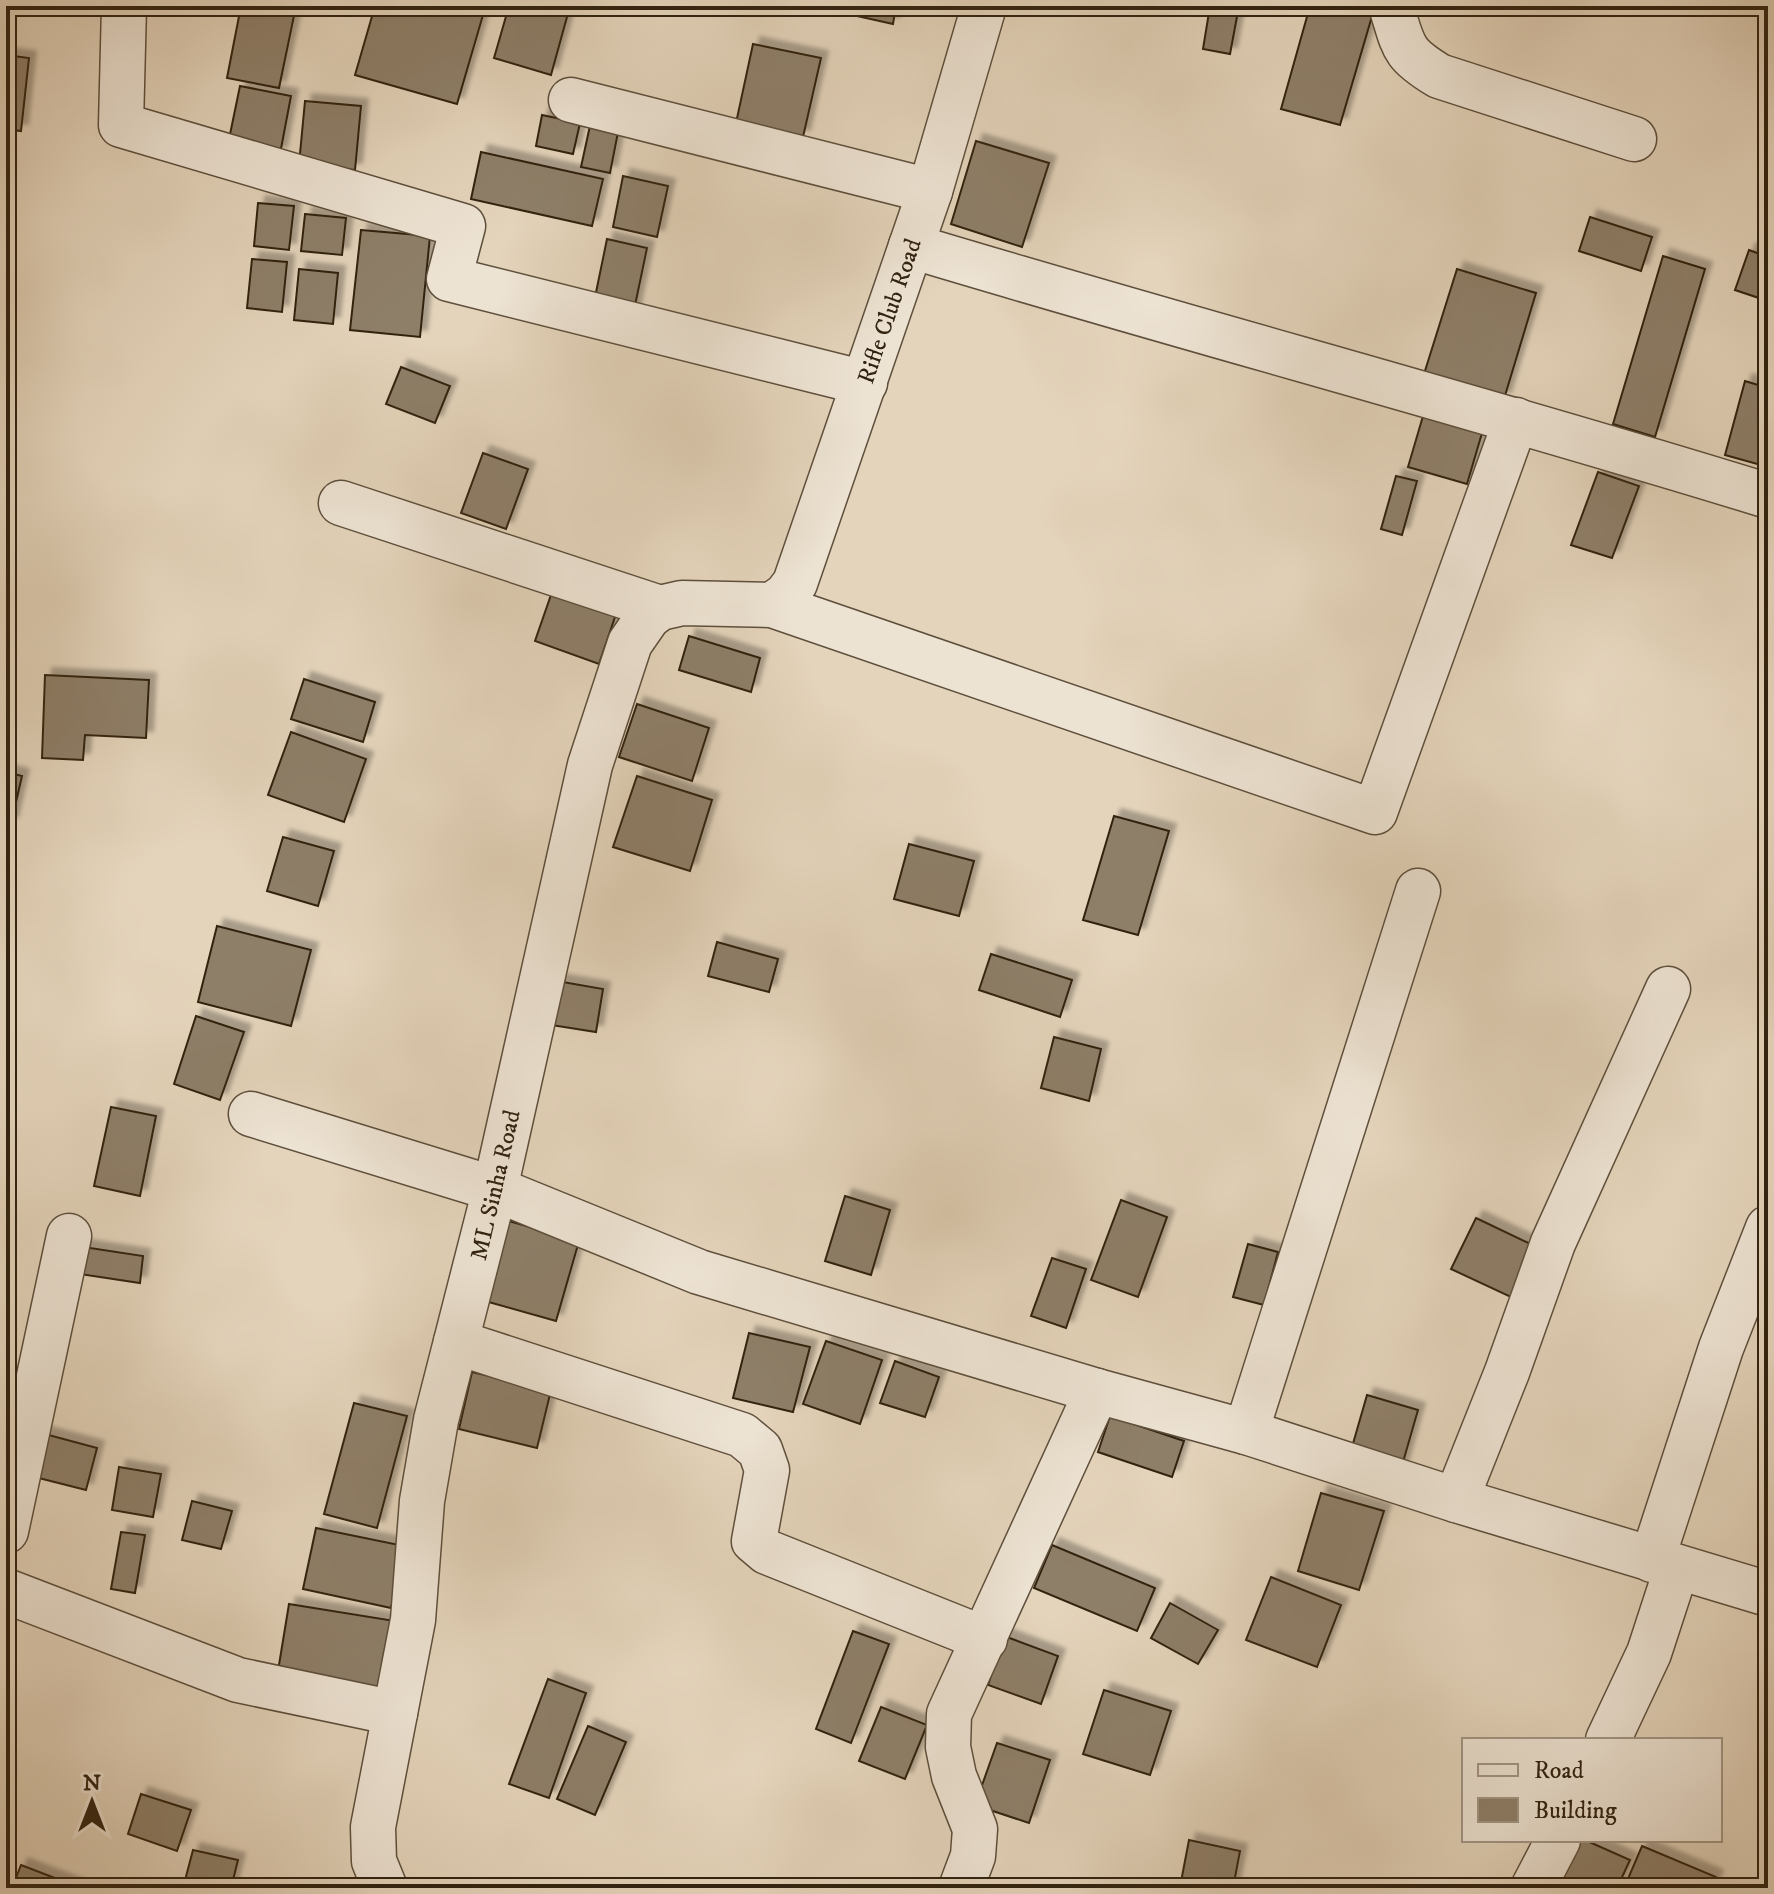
<svg xmlns="http://www.w3.org/2000/svg" width="1774" height="1894" font-family="'IM FELL DW Pica',serif">
	<style>
		.building { fill: #8e7f69; stroke: #312311; stroke-width: 2; filter: url(#shadow) }
		.lines { fill: none; stroke-linecap: round; stroke-linejoin: round }
		.street-casing { stroke: #5e4f3c; stroke-width: 47 }
		.street { stroke: #ede3d3; stroke-width: 44 }
		.labels { text-anchor: middle; stroke-width: 6; stroke-linejoin: round; paint-order: stroke }
		.street-label { font-size: 24px; fill: #312311; stroke: #ede3d3 }
	</style>
	<defs>
		<filter id="shadow"><feDropShadow dx="7" dy="-7" stdDeviation="2" flood-color="#0004"/></filter>
	</defs>
	<rect width="100%" height="100%" fill="#e4d4bb"/>
	<filter id="stains"><feTurbulence type="fractalNoise" baseFrequency=".0025" numOctaves="4"/><feColorMatrix values="0 0 0 0 .2 0 0 0 0 .09 0 0 0 0 .02 0 0 0 .5 -.17"/></filter>
	<radialGradient id="worn" r=".72"><stop offset=".6" stop-color="#630" stop-opacity="0"/><stop offset="1" stop-color="#630" stop-opacity=".3"/></radialGradient>
	<g class="building">
		<polygon points="241,6 296,6 279,88 227,78"/>
		<polygon points="375,6 453,6 483,15 457,104 355,75"/>
		<polygon points="509,6 570,6 551,75 494,58"/>
		<polygon points="859,6 896,6 893,24 857,16"/>
		<polygon points="1210,6 1239,6 1230,54 1203,49"/>
		<polygon points="1310,6 1375,6 1340,125 1281,109"/>
		<polygon points="753,44 821,58 803,137 736,123"/>
		<polygon points="6,55 29,58 21,131 6,129"/>
		<polygon points="240,86 291,96 280,154 228,144"/>
		<polygon points="305,101 361,106 355,170 299,164"/>
		<polygon points="542,115 580,123 573,154 536,146"/>
		<polygon points="591,121 619,127 610,173 581,167"/>
		<polygon points="976,141 1049,163 1022,247 951,224"/>
		<polygon points="481,152 603,179 592,226 471,199"/>
		<polygon points="623,176 668,186 657,237 613,227"/>
		<polygon points="258,203 294,206 289,250 254,246"/>
		<polygon points="305,214 346,218 342,255 301,251"/>
		<polygon points="1590,217 1652,237 1641,271 1579,251"/>
		<polygon points="361,230 430,236 420,337 350,330"/>
		<polygon points="607,239 647,248 633,315 593,307"/>
		<polygon points="1749,250 1768,257 1768,301 1735,290"/>
		<polygon points="1663,256 1705,269 1655,437 1613,424"/>
		<polygon points="252,259 287,262 282,312 247,308"/>
		<polygon points="299,269 338,273 333,324 294,320"/>
		<polygon points="1457,269 1536,293 1504,399 1424,374"/>
		<polygon points="401,367 450,386 435,423 386,404"/>
		<polygon points="1745,381 1768,388 1768,467 1725,455"/>
		<polygon points="1423,416 1482,433 1467,484 1408,467"/>
		<polygon points="483,453 528,469 506,529 461,513"/>
		<polygon points="1598,472 1639,486 1612,558 1571,545"/>
		<polygon points="1396,476 1417,481 1402,535 1381,529"/>
		<polygon points="552,592 616,614 599,664 535,641"/>
		<polygon points="689,636 760,658 751,692 679,670"/>
		<polygon points="45,675 149,680 146,738 85,735 83,760 42,758"/>
		<polygon points="304,679 375,702 363,742 291,719"/>
		<polygon points="637,704 709,728 692,781 619,757"/>
		<polygon points="291,732 366,759 344,822 268,795"/>
		<polygon points="6,772 22,776 11,824 6,823"/>
		<polygon points="637,776 712,800 690,871 613,847"/>
		<polygon points="1114,816 1169,831 1138,935 1083,920"/>
		<polygon points="283,837 334,851 318,906 267,891"/>
		<polygon points="909,844 974,861 959,916 894,899"/>
		<polygon points="217,926 311,950 291,1026 198,1002"/>
		<polygon points="717,942 778,959 769,992 708,976"/>
		<polygon points="991,954 1072,980 1060,1017 979,990"/>
		<polygon points="557,981 603,989 596,1032 551,1025"/>
		<polygon points="196,1016 244,1032 220,1100 174,1084"/>
		<polygon points="1054,1037 1101,1049 1089,1101 1041,1088"/>
		<polygon points="111,1107 156,1116 140,1196 94,1186"/>
		<polygon points="845,1196 890,1210 871,1275 825,1261"/>
		<polygon points="1121,1200 1167,1217 1138,1297 1091,1280"/>
		<polygon points="1476,1218 1537,1247 1513,1298 1451,1269"/>
		<polygon points="509,1221 579,1241 556,1321 485,1301"/>
		<polygon points="1248,1244 1278,1252 1264,1305 1233,1297"/>
		<polygon points="77,1246 143,1256 140,1283 73,1273"/>
		<polygon points="1052,1258 1086,1269 1066,1328 1031,1316"/>
		<polygon points="749,1333 810,1347 793,1412 733,1398"/>
		<polygon points="826,1341 882,1360 860,1424 803,1404"/>
		<polygon points="895,1361 939,1377 925,1417 880,1403"/>
		<polygon points="472,1372 551,1390 537,1448 459,1429"/>
		<polygon points="1367,1395 1418,1410 1401,1469 1350,1454"/>
		<polygon points="354,1403 407,1416 377,1528 324,1514"/>
		<polygon points="1110,1416 1184,1441 1172,1477 1098,1452"/>
		<polygon points="30,1430 97,1448 86,1490 19,1473"/>
		<polygon points="119,1467 161,1474 153,1517 112,1510"/>
		<polygon points="1321,1493 1384,1511 1359,1590 1298,1571"/>
		<polygon points="192,1501 232,1511 221,1549 182,1540"/>
		<polygon points="316,1528 404,1546 391,1608 303,1589"/>
		<polygon points="121,1532 145,1535 135,1593 111,1589"/>
		<polygon points="1052,1545 1155,1588 1137,1631 1034,1588"/>
		<polygon points="1271,1577 1341,1605 1317,1667 1246,1640"/>
		<polygon points="1170,1603 1218,1630 1198,1664 1151,1638"/>
		<polygon points="289,1604 401,1622 389,1690 278,1671"/>
		<polygon points="853,1631 889,1644 851,1743 816,1729"/>
		<polygon points="1004,1636 1058,1656 1041,1704 988,1685"/>
		<polygon points="548,1679 586,1693 549,1798 509,1784"/>
		<polygon points="1104,1690 1171,1711 1150,1775 1083,1754"/>
		<polygon points="881,1707 927,1725 905,1779 859,1761"/>
		<polygon points="588,1726 626,1742 595,1815 557,1799"/>
		<polygon points="997,1743 1050,1760 1029,1823 975,1805"/>
		<polygon points="141,1794 191,1810 177,1851 128,1834"/>
		<polygon points="1189,1840 1240,1851 1233,1888 1180,1887"/>
		<polygon points="1561,1840 1585,1840 1630,1860 1617,1888 1539,1888"/>
		<polygon points="1642,1846 1716,1877 1711,1888 1624,1888"/>
		<polygon points="193,1850 238,1860 231,1888 183,1888"/>
		<polygon points="21,1865 81,1888 12,1888"/>
	</g>
	<g class="lines">
		<defs>
			<g id="street">
				<polyline points="124,6 121,125 463,226 449,279 865,383"/>
				<path d="M1391 6C1404 47 1401 53 1439 76L1634 139"/>
				<polyline points="571,100 930,191"/>
				<path d="M911 246C1196 332 1484 408 1768 496"/>
				<polyline points="341,503 660,608"/>
				<polyline points="772,605 786,595 795,583 930,191 984,6"/>
				<polyline points="251,1114 495,1189 699,1272 1097,1391 1246,1432 1456,1500 1768,1594"/>
				<polyline points="456,1342 742,1435 760,1450 767,1470 754,1541 767,1552 985,1639"/>
				<polyline points="1246,1432 1418,891"/>
				<polyline points="1456,1500 1507,1372 1553,1243 1668,989"/>
				<polyline points="6,1531 69,1236"/>
				<polyline points="1652,1560 1721,1348 1768,1228"/>
				<polyline points="6,1591 238,1680 395,1713"/>
				<polyline points="1608,1740 1649,1653 1677,1567"/>
				<polyline points="385,1888 374,1861 373,1827 413,1620 422,1501 436,1420 495,1189 590,765 630,643 648,617 660,608 682,603 772,605 1375,812 1516,420"/>
				<polyline points="961,1888 973,1856 975,1829 954,1776 948,1747 949,1714 1097,1391"/>
				<polyline points="1533,1888 1558,1840"/>
			</g>
		</defs>
		<use href="#street" class="street-casing"/>
		<use href="#street" class="street"/>
	</g>
	<g class="labels">
		<g class="street-label">
			<text transform="translate(889 311) rotate(-71)" y="8">Rifle Club Road</text>
			<text transform="translate(495 1185) rotate(-77)" y="8">ML Sinha Road</text>
		</g>
	</g>
	<rect width="1774" height="1894" fill="none" stroke="#e4d4bb" stroke-width="32"/>
	<rect x="8" y="8" width="1758" height="1878" fill="none" stroke="#312311" stroke-width="4"/>
	<rect x="16" y="16" width="1742" height="1862" fill="none" stroke="#312311" stroke-width="2"/>
	<rect x="1462" y="1738" width="260" height="104" fill="#ede3d3" stroke="#a29685" stroke-width="2"/>
	<rect x="1478" y="1764" width="40" height="12" fill="#ede3d3" stroke="#a29685" stroke-width="2"/>
	<text x="1534" y="1778" font-size="24" fill="#312311">Road</text>
	<rect x="1478" y="1798" width="40" height="24" fill="#8e7f69" stroke="#a29685" stroke-width="2"/>
	<text x="1534" y="1818" font-size="24" fill="#312311">Building</text>
	<g transform="translate(92 1802)" stroke="#ede3d3" stroke-width="6" paint-order="stroke">
	<path d="M0-6L14 30L0 20L-14 30Z" fill="#312311"/>
	<text y="-12" font-size="22" font-weight="bold" text-anchor="middle" fill="#312311">N</text>
	</g>
	<rect width="100%" height="100%" filter="url(#stains)"/>
	<rect width="100%" height="100%" fill="url(#worn)"/>
</svg>
